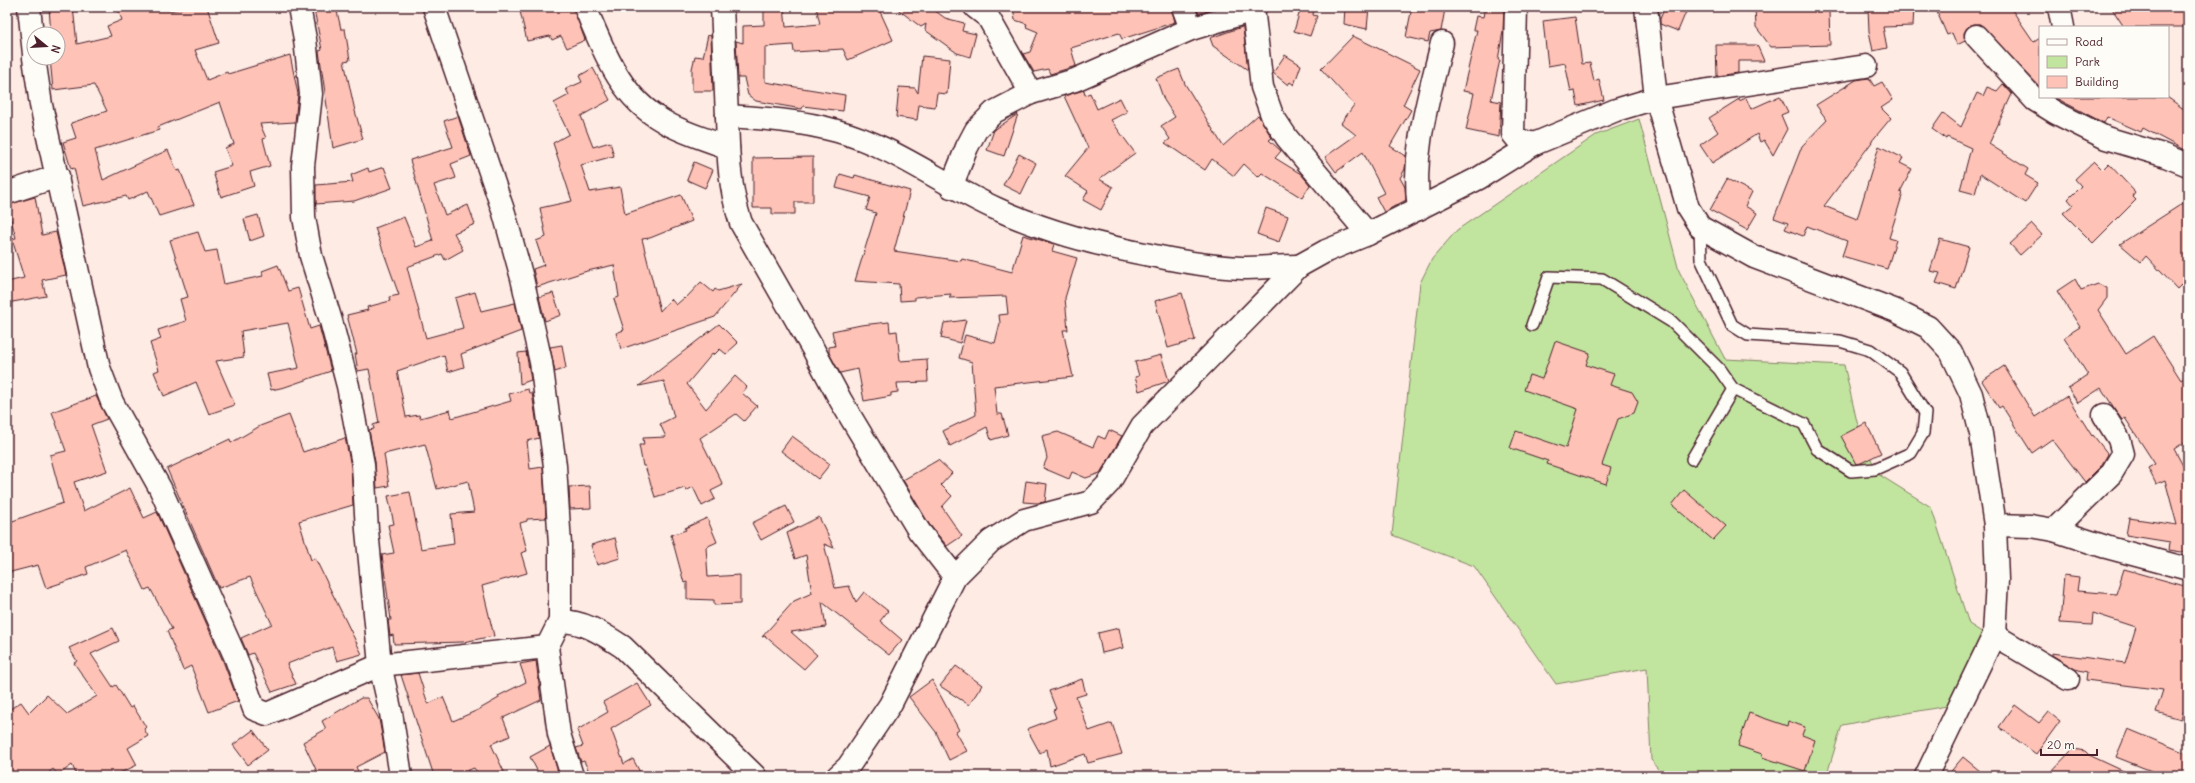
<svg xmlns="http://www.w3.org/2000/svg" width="2195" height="783" font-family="Delius,sans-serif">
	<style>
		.green { fill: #c1e59f; stroke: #868265 }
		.building { fill: #fec3b6; stroke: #4a1f2b }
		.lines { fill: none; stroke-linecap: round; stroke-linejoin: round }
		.lane-casing { stroke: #4a1f2b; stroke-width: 14 }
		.street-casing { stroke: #4a1f2b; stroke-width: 25 }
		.lane { stroke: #fdfcf7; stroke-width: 11 }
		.street { stroke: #fdfcf7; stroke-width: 22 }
	</style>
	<rect width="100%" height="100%" fill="#fdebe4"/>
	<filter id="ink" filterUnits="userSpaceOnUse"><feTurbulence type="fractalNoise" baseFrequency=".025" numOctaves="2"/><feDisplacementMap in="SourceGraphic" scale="8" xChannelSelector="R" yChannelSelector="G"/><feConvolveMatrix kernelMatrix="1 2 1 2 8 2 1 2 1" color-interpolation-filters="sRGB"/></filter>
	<g filter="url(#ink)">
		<polygon class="green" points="1639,119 1679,271 1725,359 1844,365 1857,422 1875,469 1878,474 1931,507 1969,624 1983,633 1952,705 1842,725 1827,774 1803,776 1665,776 1651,760 1647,668 1556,684 1474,566 1392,535 1420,283 1432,259 1457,230 1596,135"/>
		<g class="building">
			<polygon points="73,7 77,44 111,36 107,26 122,20 117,7 168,7 169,11 186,7 207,7 219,43 195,50 207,80 227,72 228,74 290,55 298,94 295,122 260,124 266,138 263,139 270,166 250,172 254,186 221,197 213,172 232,166 225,148 234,144 220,102 158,127 159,130 95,150 103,180 168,150 177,171 180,170 194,205 159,216 148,191 128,200 126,196 83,206 74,168 71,169 63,142 76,138 71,123 107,111 94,85 53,90 50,58 58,58 58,34 51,34 49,8"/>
			<polygon points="322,7 336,7 341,29 345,29 350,60 344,61 355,111 363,139 333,148 319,51 322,50 314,9"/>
			<polygon points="519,7 573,7 585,40 567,48 561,36 552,40 550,36 527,41"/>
			<polygon points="764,7 784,7 786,27 820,24 816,7 878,7 893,40 848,60 843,49 794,52 793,45 765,47 765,82 845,95 843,111 803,106 802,109 756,101 748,95 744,78 738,78 736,41 743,43 743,26 764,25"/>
			<polygon points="895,7 930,7 945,18 964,23 962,31 976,34 970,57 957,53 925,30 926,24 921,27"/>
			<polygon points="1013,7 1171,7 1175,22 1122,39 1119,33 1071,48 1076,66 1050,74 1048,69 1034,72 1023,54 1030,52 1038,32 1026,27 1027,24 1015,20"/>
			<polygon points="1196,7 1212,7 1213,9 1199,14"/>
			<polygon points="1301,7 1314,7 1313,15 1317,16 1310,36 1294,31"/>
			<polygon points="1345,7 1369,7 1367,29 1344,24"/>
			<polygon points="1412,7 1445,9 1441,31 1430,33 1428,42 1406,37"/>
			<polygon points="1485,7 1504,7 1503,31 1498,60 1500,60 1491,100 1501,102 1499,137 1466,130 1474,93 1463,91 1477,30 1473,30 1476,16 1483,17"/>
			<polygon points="1665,7 1688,7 1678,31 1660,24 1660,19"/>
			<polygon points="1755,7 1823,7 1823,12 1829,11 1830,45 1771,47 1756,27"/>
			<polygon points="1868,7 1914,7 1913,26 1883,27 1887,48 1873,51 1869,31"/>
			<polygon points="1947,7 2010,7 2034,42 2040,38 2040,87 1980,24 1974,24 1968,27 1964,33 1965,41 1957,45 1952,33 1947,35 1937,12"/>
			<polygon points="2111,7 2188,7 2188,27 2124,27"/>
			<polygon points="1575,17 1582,64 1590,63 1594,81 1599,79 1604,100 1578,106 1575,91 1571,92 1565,63 1548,66 1543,21"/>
			<polygon points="1242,27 1243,28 1248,70 1213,46 1210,38"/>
			<polygon points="708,35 711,36 713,91 692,91 692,69 695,56 703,57"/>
			<polygon points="1353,36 1420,69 1403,105 1411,110 1390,146 1406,156 1405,169 1400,178 1405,187 1406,200 1384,212 1376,197 1384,193 1363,152 1336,172 1325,157 1356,135 1341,123 1354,105 1321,69"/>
			<polygon points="1716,45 1757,45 1764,61 1738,61 1738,73 1717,76"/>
			<polygon points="1285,55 1301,65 1294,85 1290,82 1288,85 1273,73"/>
			<polygon points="922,56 950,59 947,94 937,93 935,107 919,105 917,120 896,117 899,87 915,88 918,93"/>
			<polygon points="593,68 610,100 581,116 593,147 610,142 614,156 581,165 590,192 620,187 625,214 681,195 692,221 650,238 642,239 660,311 671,299 676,305 684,298 685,299 701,282 713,292 715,289 718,291 742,284 715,317 621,349 616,333 624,330 614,299 619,297 614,265 587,271 537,287 533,269 544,265 536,241 546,237 540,208 572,201 553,143 569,134 554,103 569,95 566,89 582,82 579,76"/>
			<polygon points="1179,69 1185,84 1223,146 1258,115 1272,138 1269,140 1281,151 1275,158 1301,174 1310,185 1302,198 1262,173 1258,177 1244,164 1234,176 1212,159 1205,170 1165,143 1170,139 1161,126 1175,117 1164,100 1156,78"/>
			<polygon points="1869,78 1874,86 1882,82 1893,100 1881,108 1891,118 1871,142 1872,142 1824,206 1857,219 1879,146 1903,158 1900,163 1912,169 1900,192 1903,193 1889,238 1896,240 1887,269 1842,256 1847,241 1807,226 1803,236 1785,229 1788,223 1774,218 1802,146 1827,120 1816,105 1856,80"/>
			<polygon points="2003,84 2012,94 1989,144 2028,169 2025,175 2038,183 2025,203 1980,174 1975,194 1960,190 1971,148 1947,137 1946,139 1932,129 1943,113 1961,127 1977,93 1983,96 1987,87 1997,91"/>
			<polygon points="1084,90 1085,95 1090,93 1097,109 1120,98 1127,112 1111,120 1135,153 1099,179 1113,187 1101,210 1083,200 1088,191 1065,176 1088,148 1064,96"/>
			<polygon points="1780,96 1788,112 1781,115 1787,129 1773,155 1764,140 1760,142 1757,134 1712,163 1700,145 1718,132 1709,118 1739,99 1739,101 1746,98 1751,109"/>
			<polygon points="2054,97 2167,97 2188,112 2188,152 2143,128 2141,132 2107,117 2104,123"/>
			<polygon points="1018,114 1004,156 987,150 994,130"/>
			<polygon points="458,116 471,156 451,164 456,178 434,185 445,215 468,205 475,224 454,233 463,250 445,260 442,254 407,267 426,338 463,328 455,298 475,292 481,311 515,303 521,331 461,354 464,367 448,372 444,355 397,371 406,417 419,415 420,418 450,410 452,418 511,401 509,394 528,389 529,393 532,393 539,438 527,441 530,469 543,467 546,518 527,519 527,521 520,523 527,551 521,553 527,573 482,586 494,636 463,642 394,644 393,635 390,636 388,620 391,620 382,555 394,553 388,525 394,524 388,496 410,492 421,549 454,544 451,514 474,512 468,481 437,489 425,444 384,454 389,486 377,488 375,462 369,430 374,429 373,425 379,423 369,369 358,371 355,354 357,354 347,315 368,310 367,307 390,301 389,297 399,295 375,228 404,217 416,247 433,241 410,160 453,147 444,121"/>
			<polygon points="1019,154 1036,163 1021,194 1003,185"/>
			<polygon points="813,157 813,202 795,202 795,214 772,214 772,208 753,208 753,158"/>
			<polygon points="2094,161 2103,170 2109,164 2135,192 2132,196 2136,200 2093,243 2063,213 2073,205 2068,199 2081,186 2075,179"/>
			<polygon points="694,162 713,170 705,188 687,180"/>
			<polygon points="384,167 392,188 354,201 316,204 316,185 353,182 351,175 368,168 369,172"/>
			<polygon points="840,174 854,178 855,175 910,191 894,251 961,261 962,259 1012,272 1023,235 1054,244 1052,251 1077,258 1065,298 1068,330 1063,330 1073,377 994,386 997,414 1002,414 1008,435 991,440 987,427 950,446 943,431 976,415 972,362 959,358 965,335 995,343 1000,323 999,315 1008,314 1006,296 949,298 951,294 915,297 915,300 900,301 899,284 855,281 876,213 866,210 870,197 836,188"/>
			<polygon points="1727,179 1752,192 1745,206 1757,213 1747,230 1710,210"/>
			<polygon points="35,197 42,235 56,232 66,275 42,280 46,296 7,303 7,282 24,278 12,239 16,238 7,205"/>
			<polygon points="2188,200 2188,278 2177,289 2146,256 2141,262 2120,244"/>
			<polygon points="1266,208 1288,216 1279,242 1257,234"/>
			<polygon points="258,215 264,236 250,241 244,219"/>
			<polygon points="2032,224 2042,235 2020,255 2010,244"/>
			<polygon points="198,232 205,252 217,250 224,284 263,276 262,271 278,265 288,291 298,288 310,329 319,326 331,371 285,387 271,390 267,374 299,368 288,323 241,331 244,357 216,361 235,405 209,414 196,382 164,396 154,372 159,370 150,343 161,339 158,330 186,321 180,299 188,297 170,240"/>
			<polygon points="1940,239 1969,247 1956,289 1936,283 1940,273 1930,271"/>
			<polygon points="2075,279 2081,290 2098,284 2107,288 2107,298 2098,310 2126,354 2153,336 2181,380 2188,375 2188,440 2174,449 2188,475 2188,553 2169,550 2170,542 2126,535 2129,518 2177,525 2165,480 2156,484 2148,468 2155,464 2125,418 2122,420 2101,388 2078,403 2068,388 2088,375 2064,337 2080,327 2057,291"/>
			<polygon points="553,293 561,315 545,321 539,297"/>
			<polygon points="1182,293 1195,340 1168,348 1155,301"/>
			<polygon points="966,320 960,343 941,338 944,323"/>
			<polygon points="889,322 890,332 897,331 900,361 927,359 928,382 897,383 898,392 891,393 891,396 864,401 858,369 840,373 829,353 829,347 835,346 832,331 861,325"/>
			<polygon points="719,324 738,343 726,354 720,349 714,355 713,353 687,384 706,409 735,376 747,387 742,393 757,406 744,421 736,414 700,438 723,485 711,491 715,499 702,506 693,487 686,491 685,488 655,497 645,466 643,466 639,445 644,445 643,438 666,437 660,424 674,417 664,381 639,386"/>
			<polygon points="1555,341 1590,353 1586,365 1614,374 1610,385 1632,392 1638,402 1634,413 1618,419 1602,465 1611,468 1606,484 1547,464 1548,461 1510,448 1516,431 1566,448 1578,409 1524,390 1529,375 1542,379"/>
			<polygon points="562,345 566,368 555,372 550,347"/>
			<polygon points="526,352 531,380 520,384 518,353"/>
			<polygon points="1161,355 1169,381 1139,391 1135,377 1139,376 1135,362"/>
			<polygon points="2004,366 2035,417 2067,396 2092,436 2093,435 2108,454 2101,466 2085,482 2052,439 2032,453 2002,406 1999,408 1982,381"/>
			<polygon points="96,396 107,419 91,425 107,471 74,482 84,511 130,488 144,518 157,512 223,661 238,701 209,712 191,666 183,670 167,631 172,629 150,588 145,590 126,550 86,567 88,574 46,588 38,565 7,573 7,523 63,503 50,455 66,451 52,412"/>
			<polygon points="289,415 303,452 345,438 351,466 353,505 299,521 311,560 315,558 362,654 337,661 332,647 287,664 296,684 272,692 253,653 248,655 241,638 272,624 250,577 219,588 167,469 230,439 231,443 260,426"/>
			<polygon points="1866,423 1881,453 1861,463 1856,464 1841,436"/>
			<polygon points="1109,430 1122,436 1100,473 1086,478 1072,472 1069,479 1043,468 1047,458 1042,436 1058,432 1093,447 1098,436 1105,439"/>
			<polygon points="792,436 830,464 818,479 781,451"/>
			<polygon points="938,460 952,473 941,485 952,496 942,507 962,536 947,546 929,524 903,480"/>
			<polygon points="1026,481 1047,484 1045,502 1037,503 1023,502"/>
			<polygon points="590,486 591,508 570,509 569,487"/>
			<polygon points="1684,490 1726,526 1713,540 1672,505"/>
			<polygon points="786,506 794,522 761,540 752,523"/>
			<polygon points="819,517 834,548 824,544 835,588 849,586 856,602 864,592 888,611 880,621 902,640 889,655 822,602 826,627 791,632 817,655 804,669 765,636 762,637 794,601 812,593 806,555 795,559 787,533"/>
			<polygon points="707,518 717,542 706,547 708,577 740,575 740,604 714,605 714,600 687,599 687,582 684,583 671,535 686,530 685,528"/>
			<polygon points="615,538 620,558 597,565 591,545"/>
			<polygon points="2124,569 2188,587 2188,712 2184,711 2181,719 2156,712 2163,690 2086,680 2087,672 2075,669 2052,655 2052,653 2125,663 2136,627 2093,613 2092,625 2060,623 2064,575 2079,577 2077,591 2116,594"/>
			<polygon points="113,628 119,641 91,654 113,687 116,685 130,708 133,706 146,727 144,729 148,736 128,748 137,765 114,776 77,776 72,765 58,775 53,769 45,776 7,776 7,711 21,702 29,713 47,695 67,714 97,696 74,663 77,661 69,648"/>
			<polygon points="1119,628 1123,648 1102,653 1098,633"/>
			<polygon points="536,661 541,700 503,718 510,736 491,744 506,776 480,776 474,768 454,776 434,776 401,675 418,673 428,704 443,697 453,721 478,710 499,698 498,696 526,682 520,664"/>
			<polygon points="956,666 982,685 969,705 940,686"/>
			<polygon points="1082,679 1086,694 1076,697 1089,731 1112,723 1122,754 1088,763 1085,754 1050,766 1047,749 1040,753 1027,729 1056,718 1053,710 1056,709 1049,691"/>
			<polygon points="932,680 959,730 956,732 967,751 949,760 936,732 909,697"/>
			<polygon points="637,683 651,705 611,729 624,764 633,759 642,776 591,776 584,761 581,762 576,748 583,746 577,730 608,712 603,702"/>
			<polygon points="361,698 367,698 379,719 385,752 356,767 360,776 319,776 303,742 326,729 322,721"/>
			<polygon points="2015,705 2039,723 2048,712 2060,721 2036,754 1999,727"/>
			<polygon points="1749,713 1787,726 1788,721 1805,727 1802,735 1815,740 1805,771 1762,757 1762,754 1738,746"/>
			<polygon points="2128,729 2188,754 2188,776 2152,776 2154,772 2116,757"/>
			<polygon points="253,730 268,750 248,765 233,745"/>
			<polygon points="550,746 558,772 549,776 540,776 530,757"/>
			<polygon points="2073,749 2085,751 2089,755 2134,776 2047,776"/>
			<polygon points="1963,757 1986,776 1947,776"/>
		</g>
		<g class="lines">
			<defs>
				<g id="lane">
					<polyline points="1532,325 1549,277 1602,279 1672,322 1719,369 1733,389 1804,424 1817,449 1851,471 1875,469 1911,453 1923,433 1925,413 1900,372 1870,350 1840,341 1748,335 1732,325 1701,259 1700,227"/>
					<polyline points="1692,459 1733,389"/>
				</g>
				<g id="street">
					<polyline points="29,7 34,54"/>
					<polyline points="299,7 305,39 311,94 303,166 304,217 311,256 331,321 348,386 363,464 367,530 380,665 391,713 401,776"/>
					<polyline points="434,7 504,213 522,278 541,362 555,466 560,545 560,621 547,647 559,734 572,776"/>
					<path d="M585 7C604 51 619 96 663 121 682 133 707 139 728 148"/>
					<path d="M722 7 727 116C764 118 801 121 837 131 894 146 943 185 997 209 1047 232 1101 246 1155 256 1184 262 1213 267 1242 268 1261 268 1280 266 1299 266"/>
					<polyline points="975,7 988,17 1031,93"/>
					<polyline points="1183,7 1191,29"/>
					<polyline points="1253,7 1262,87 1272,115 1287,138 1368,234 1479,178 1534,144 1616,110 1656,98 1866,66"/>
					<polyline points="1516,7 1513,134 1518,140 1534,144"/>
					<polyline points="1646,7 1656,98 1688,208 1700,227 1754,257 1894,310 1928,327 1951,352 1971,394 1981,434 1995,525 1997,580 1994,635 1926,776"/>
					<polyline points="2059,7 2063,27"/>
					<polyline points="1976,36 2035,100 2056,113 2106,138 2163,155 2188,165"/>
					<polyline points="34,58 41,105 99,368 112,402 160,488 235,656 254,709 267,714 380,665 547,647"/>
					<path d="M727 116C728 153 729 188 741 223L813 349 841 401 919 531 955 577"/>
					<polyline points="951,187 967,147 976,130 994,112 1031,93 1075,80 1191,29 1254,10"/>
					<polyline points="7,193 58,176"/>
					<path d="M1419 209C1411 152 1429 98 1442 43"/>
					<polyline points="1995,525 2031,526 2054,530 2106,547 2188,569"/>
					<polyline points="2054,530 2111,474 2123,454 2119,439 2104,415"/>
					<path d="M560 621C584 621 603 634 623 647L755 776"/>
					<polyline points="1994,635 2068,679"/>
					<polyline points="838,776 848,767 890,705 955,577 991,541 1024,520 1091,502 1109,483 1142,426 1299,266 1326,251 1368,234"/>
				</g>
			</defs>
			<use href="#lane" class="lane-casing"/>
			<use href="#street" class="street-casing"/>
			<use href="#lane" class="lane"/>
			<use href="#street" class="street"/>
		</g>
	</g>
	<rect width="2195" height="783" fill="none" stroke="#fdfcf7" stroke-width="24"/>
	<rect x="12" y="12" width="2171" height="759" fill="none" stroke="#4a1f2b" stroke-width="1.5" filter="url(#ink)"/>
	<rect x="2039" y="26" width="130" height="72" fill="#fdfcf7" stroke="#b5a4a5"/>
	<rect x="2047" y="39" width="20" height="6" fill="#fdfcf7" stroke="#b5a4a5"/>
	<text x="2075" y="46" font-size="12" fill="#4a1f2b">Road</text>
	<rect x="2047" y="56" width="20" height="12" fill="#c1e59f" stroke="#b5a4a5"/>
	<text x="2075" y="66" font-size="12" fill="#4a1f2b">Park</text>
	<rect x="2047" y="76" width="20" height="12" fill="#fec3b6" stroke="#b5a4a5"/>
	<text x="2075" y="86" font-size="12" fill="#4a1f2b">Building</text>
	<g transform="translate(46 46) rotate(108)"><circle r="19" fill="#fdfcf7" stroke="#b5a4a5"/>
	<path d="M0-3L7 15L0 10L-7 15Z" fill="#4a1f2b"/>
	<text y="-6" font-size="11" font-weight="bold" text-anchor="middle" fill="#4a1f2b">N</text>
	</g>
	<path d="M2041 749v6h56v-6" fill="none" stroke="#4a1f2b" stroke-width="2"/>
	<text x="2047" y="749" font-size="12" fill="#4a1f2b" stroke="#fdfcf7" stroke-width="3" paint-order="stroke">20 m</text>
</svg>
